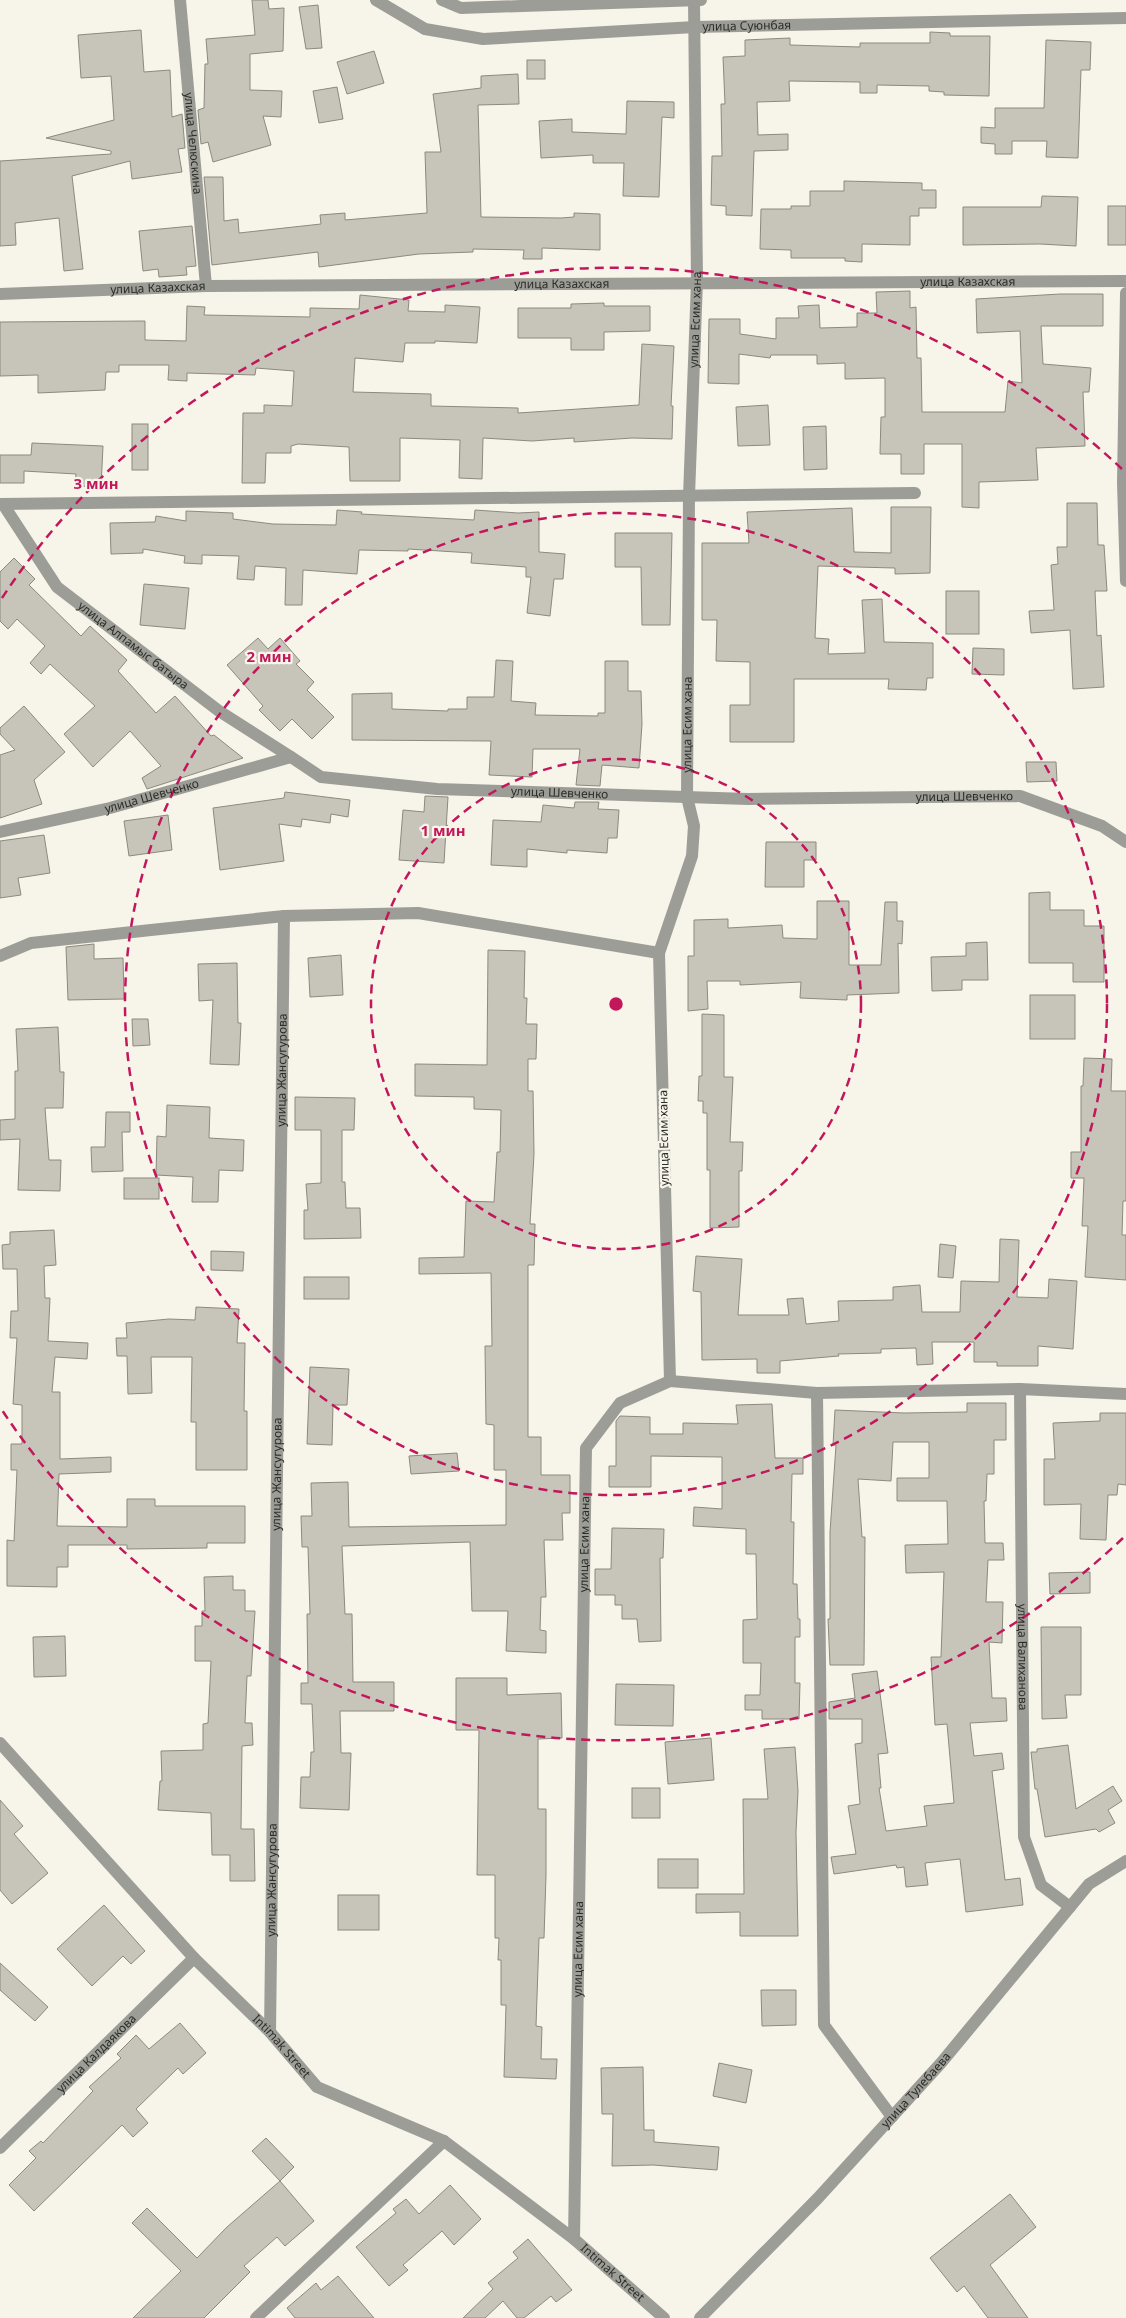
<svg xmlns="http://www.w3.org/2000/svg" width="1126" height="2318" font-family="'Noto Sans',sans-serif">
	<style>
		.building { fill: #c7c5b9; stroke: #8c8a7f }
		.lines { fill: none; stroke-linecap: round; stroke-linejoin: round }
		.minor { stroke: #9d9d98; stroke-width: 12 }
		.tertiary { stroke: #9d9d98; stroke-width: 12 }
		.ring { fill: none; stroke: #c2185b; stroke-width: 2.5; stroke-dasharray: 9 6 }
		.labels { text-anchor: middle; stroke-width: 4.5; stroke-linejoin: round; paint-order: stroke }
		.street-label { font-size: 12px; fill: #2d2d28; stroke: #f7f5ea }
		.centre { fill: #c2185b; stroke: #f7f5ea; stroke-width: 2.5 }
		.ring-label { font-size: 15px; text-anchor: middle; font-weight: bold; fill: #c2185b; stroke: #f7f5ea; stroke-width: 4.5; stroke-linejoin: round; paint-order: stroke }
	</style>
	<rect width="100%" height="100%" fill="#f7f5ea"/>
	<g class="building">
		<polygon points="252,0 268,0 269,9 284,8 283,51 250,54 250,90 282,91 281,117 263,116 271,145 213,162 208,142 201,144 198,110 204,108 205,64 208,64 206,39 255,35"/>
		<polygon points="318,5 322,48 306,49 299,7"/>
		<polygon points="141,30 144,72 170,70 172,117 182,114 185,148 178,149 182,172 132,179 130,161 72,176 83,269 64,271 59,218 15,223 16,245 0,246 0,161 111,154 111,151 46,138 114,120 111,76 81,78 78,35"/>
		<polygon points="930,32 950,33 950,36 990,36 989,96 944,95 944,92 929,91 929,86 877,85 877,93 860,93 860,82 789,81 790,101 757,102 758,135 788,134 788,150 754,151 752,216 726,215 726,206 711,205 712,156 722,156 721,104 725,104 723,57 745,56 745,40 790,38 790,45 860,47 860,43 930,43"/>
		<polygon points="1046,40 1091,42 1090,70 1081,70 1078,158 1046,157 1047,141 1012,141 1012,154 995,154 995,144 981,143 981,127 995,128 995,108 1044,108"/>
		<polygon points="374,51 384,83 347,94 337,62"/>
		<rect x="527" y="60" width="18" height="19"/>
		<polygon points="518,74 519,104 478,105 481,217 561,218 574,217 574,213 600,214 600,250 542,248 542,259 523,259 524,250 473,249 473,252 419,254 319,267 318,252 212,265 204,177 223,177 224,221 238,219 239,233 321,224 320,215 345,213 345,220 427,213 425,152 441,152 433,94 481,88 481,76"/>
		<polygon points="337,87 343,119 319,123 313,91"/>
		<polygon points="627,101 674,102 674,118 662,117 659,197 623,196 624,163 593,163 593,155 541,158 539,121 572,119 572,132 626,134"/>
		<polygon points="844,181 922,183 922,190 936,190 936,208 919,208 919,216 910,216 910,245 862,244 862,262 845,261 845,258 791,258 791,250 760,249 761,209 791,209 791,206 810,206 810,191 844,191"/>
		<polygon points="1042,196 1078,197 1076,246 1040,244 963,245 963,207 1041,207"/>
		<rect x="1108" y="206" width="18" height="39"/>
		<polygon points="192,226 196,266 186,267 187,275 159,277 158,269 143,271 139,231"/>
		<polygon points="910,291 910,308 916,307 917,358 921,358 922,412 1005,412 1008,381 1022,383 1020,331 977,333 976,299 1060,294 1103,294 1103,326 1041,326 1043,364 1091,368 1089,392 1083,392 1085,446 1036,448 1038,480 979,482 979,508 962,507 962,444 924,444 924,474 901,474 901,454 880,454 881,417 885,417 885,378 845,379 845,363 817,364 817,355 771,355 770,358 739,354 739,384 708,383 709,319 740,319 740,334 776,339 776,318 799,318 798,306 819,305 820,328 857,327 857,313 877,313 876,292"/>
		<polygon points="360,295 409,300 408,311 445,312 445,305 480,307 477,343 435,341 435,343 405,343 403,362 355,358 353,392 431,394 431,406 518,408 518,413 639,405 642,344 674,346 671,406 673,406 672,439 632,438 574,442 574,438 532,441 483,438 482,479 459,478 460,440 400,438 400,481 350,481 349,447 298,444 291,446 291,453 266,453 265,483 242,483 243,413 264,413 264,405 292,406 294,371 256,368 255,375 187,373 187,381 168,380 169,365 119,365 119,372 106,372 105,390 38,393 38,375 0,376 0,322 145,321 145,340 186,341 187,306 205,307 204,315 310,317 310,308 359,309"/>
		<polygon points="604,303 604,306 650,306 650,331 604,332 604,350 571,350 571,338 518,338 518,308 571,308 571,304"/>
		<polygon points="768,405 770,445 738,446 736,407"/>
		<rect x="132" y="424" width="16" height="46"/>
		<polygon points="826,426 827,469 804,470 803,427"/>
		<polygon points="32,443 103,446 101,487 75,486 76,474 24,471 24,483 0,483 0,455 31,455"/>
		<polygon points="1067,503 1097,503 1098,545 1104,545 1107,591 1095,591 1097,636 1101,635 1104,687 1073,689 1070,630 1031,633 1029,611 1054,610 1051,565 1058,564 1057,547 1067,547"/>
		<polygon points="891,507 931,507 930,573 895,574 895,568 818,566 815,638 829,639 828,654 865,653 862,600 882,599 884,642 933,643 933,678 927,678 926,690 888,689 889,679 794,679 794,742 730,742 730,705 750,705 750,662 716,661 717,620 702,620 702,543 749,543 747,512 852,508 854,552 891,553"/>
		<polygon points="337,510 362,512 361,514 474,520 475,510 518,513 539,512 539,552 565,554 563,579 554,579 550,616 527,613 531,577 526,577 526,567 471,563 472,553 408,549 408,551 359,550 357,574 303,570 302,605 285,605 286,568 255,566 254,580 237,579 239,556 202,555 202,564 184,563 185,556 143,549 143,553 111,554 110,523 155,522 156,516 186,521 186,511 233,513 233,519 273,524 336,525"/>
		<polygon points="615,533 672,533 670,625 642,625 641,567 615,567"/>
		<polygon points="14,558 35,579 29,585 81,636 90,626 127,660 118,671 156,713 175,696 211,736 214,735 243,758 147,789 142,778 161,766 130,731 93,767 64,734 95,706 50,664 41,674 30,663 45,646 17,619 8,629 0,621 0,572"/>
		<polygon points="144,584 189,588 185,629 140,625"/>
		<rect x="946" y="591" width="33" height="43"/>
		<polygon points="258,638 268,649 280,638 300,661 296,664 314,682 307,690 334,717 312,739 292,719 280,731 259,710 263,706 227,665"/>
		<polygon points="973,648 1004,649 1004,675 972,674"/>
		<polygon points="496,660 513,661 511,701 536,703 535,715 598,716 598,713 605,713 605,661 628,661 628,691 641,691 642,724 639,768 602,765 600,786 576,785 580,749 533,749 532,777 489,775 491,741 352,740 352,694 392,693 392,709 448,711 448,709 467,709 467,697 494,697"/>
		<polygon points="24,706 65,752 34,780 42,804 0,818 0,755 15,750 0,734 0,728"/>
		<polygon points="1026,762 1056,762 1057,781 1027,782"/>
		<polygon points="285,792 350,800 348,817 331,814 330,823 302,819 301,827 279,824 284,861 220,870 213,808 284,798"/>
		<polygon points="425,796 448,797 444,863 399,860 403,810 424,812"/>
		<polygon points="575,802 599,802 598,809 619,810 617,838 608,838 607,853 567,850 567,853 527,849 527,867 491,865 493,820 541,822 543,805 574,808"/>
		<polygon points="168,815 172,850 129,856 124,821"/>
		<polygon points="44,835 50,873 18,878 21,895 0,898 0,841"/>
		<polygon points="766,842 816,842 816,860 804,860 804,887 765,887"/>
		<polygon points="1050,892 1050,910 1084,910 1084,926 1104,926 1104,982 1073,982 1073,963 1029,963 1029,893"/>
		<polygon points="817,901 849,901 849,965 881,965 885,902 897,902 897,921 903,921 902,944 898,943 899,993 847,995 847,1000 800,998 801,982 740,985 740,981 707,981 708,1009 688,1011 688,956 694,956 694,920 728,919 728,928 782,925 783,938 817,939"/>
		<polygon points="987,942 988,980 962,980 962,990 932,991 931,957 966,956 966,943"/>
		<polygon points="94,944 94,959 123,958 124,999 68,1000 66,947"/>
		<polygon points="488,950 525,951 524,998 527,998 526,1024 537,1024 536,1059 528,1059 528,1091 533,1091 534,1154 530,1224 535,1224 534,1265 528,1265 528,1437 541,1437 541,1475 570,1475 570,1513 562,1513 563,1540 544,1540 546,1597 541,1597 540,1630 546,1631 546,1653 506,1651 508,1611 472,1611 470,1542 342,1546 345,1614 352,1614 353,1682 394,1682 394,1711 340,1711 341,1753 351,1753 349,1810 300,1808 301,1777 310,1777 311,1752 314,1752 312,1704 301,1704 301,1683 308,1683 307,1614 310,1614 308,1547 302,1547 301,1516 312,1516 311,1483 348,1482 349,1527 506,1525 506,1470 494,1470 494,1425 486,1424 485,1346 492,1346 491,1273 419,1274 419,1258 464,1257 466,1201 494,1202 497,1152 500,1152 501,1110 474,1109 474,1097 415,1096 415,1064 487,1065"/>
		<polygon points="341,955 343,995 310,997 308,958"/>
		<polygon points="237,963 238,1023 241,1023 239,1065 210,1064 213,1000 199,1001 198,964"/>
		<rect x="1030" y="995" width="45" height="44"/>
		<polygon points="702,1014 724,1015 724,1077 733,1077 730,1142 743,1142 742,1171 739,1171 739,1227 710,1228 710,1170 707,1170 707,1113 703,1113 703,1101 698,1101 699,1076 702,1076"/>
		<polygon points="132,1019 148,1019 150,1045 133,1046"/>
		<polygon points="58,1027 60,1072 64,1072 63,1108 45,1108 49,1160 61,1160 60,1191 18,1190 20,1139 0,1140 0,1120 15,1119 15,1071 18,1071 16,1029"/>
		<polygon points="1084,1058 1112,1059 1111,1091 1126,1091 1126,1201 1123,1201 1122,1235 1126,1235 1126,1280 1085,1277 1088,1226 1082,1226 1084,1178 1071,1178 1071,1152 1081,1152 1081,1086 1083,1086"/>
		<polygon points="295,1097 355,1098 354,1130 342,1130 342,1182 345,1182 346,1208 360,1208 361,1238 304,1239 304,1210 308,1210 306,1184 321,1183 321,1130 295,1130"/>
		<polygon points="167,1105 210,1107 209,1138 244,1140 243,1171 219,1170 218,1202 192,1202 193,1177 156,1175 157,1136 166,1137"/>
		<polygon points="106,1112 130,1112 130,1132 122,1132 123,1171 92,1172 91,1147 105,1147"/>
		<rect x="124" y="1178" width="35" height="21"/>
		<polygon points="54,1230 56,1265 44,1266 45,1298 50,1298 48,1341 88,1343 87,1359 55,1357 52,1392 60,1392 60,1459 111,1457 111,1472 59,1474 57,1526 127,1527 127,1499 155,1499 155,1506 245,1506 245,1543 207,1543 207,1548 127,1549 127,1545 68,1545 68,1567 57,1567 57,1587 7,1586 7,1540 14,1541 17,1470 11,1470 11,1444 22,1444 22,1405 13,1404 17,1338 10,1338 11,1311 18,1311 17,1269 3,1269 2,1245 10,1244 10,1232"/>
		<polygon points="1000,1239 1019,1240 1017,1297 1048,1298 1049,1279 1077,1281 1073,1349 1038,1346 1038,1366 997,1366 997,1362 974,1362 974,1342 932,1342 933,1364 917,1365 916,1348 881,1349 881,1353 838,1354 839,1356 780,1361 780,1373 757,1373 757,1359 702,1360 701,1292 693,1291 696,1256 742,1259 738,1315 789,1315 787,1299 803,1298 806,1324 839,1321 838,1301 893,1300 893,1287 920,1285 922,1312 960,1312 961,1281 999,1282"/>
		<polygon points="940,1244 956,1246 953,1278 938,1277"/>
		<polygon points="211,1251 244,1252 243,1271 211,1270"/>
		<rect x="304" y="1277" width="45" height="22"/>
		<polygon points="196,1307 239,1309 237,1343 245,1343 244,1411 247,1411 247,1470 196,1470 196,1422 191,1422 192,1357 151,1357 152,1393 128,1394 127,1356 117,1356 116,1338 127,1338 126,1323 169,1319 195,1320"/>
		<polygon points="310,1367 349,1369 347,1405 333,1405 332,1445 307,1444"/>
		<polygon points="967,1403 1006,1403 1006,1440 994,1440 994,1474 987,1474 986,1501 984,1501 985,1543 1003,1543 1004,1560 988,1560 986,1602 1003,1602 1002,1643 989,1642 992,1698 1006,1698 1007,1721 970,1723 974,1756 1002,1753 1004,1769 992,1771 1005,1880 1020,1878 1023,1905 966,1912 960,1859 925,1863 928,1885 906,1887 904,1867 897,1868 896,1865 834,1874 831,1857 856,1854 848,1806 860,1804 855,1744 862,1743 862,1719 829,1719 829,1702 855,1698 852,1674 877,1671 888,1753 878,1754 881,1788 879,1788 886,1831 927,1826 924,1806 954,1803 947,1724 935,1725 931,1657 941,1657 944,1572 906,1573 905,1545 948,1544 947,1501 897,1501 897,1478 929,1478 929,1442 893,1442 891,1481 858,1479 862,1537 865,1537 864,1665 830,1665 828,1619 830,1619 830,1532 836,1445 833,1445 835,1410 904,1413 967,1412"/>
		<polygon points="772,1404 775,1458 803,1458 803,1474 792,1474 791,1522 794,1522 793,1584 797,1584 798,1619 800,1619 800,1637 795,1637 795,1683 800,1683 799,1719 762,1719 762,1710 745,1710 745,1695 760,1695 761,1663 743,1663 743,1620 757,1619 756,1554 746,1554 746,1529 693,1526 694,1507 722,1509 722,1457 651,1456 651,1487 609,1487 609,1466 616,1466 616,1421 620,1416 650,1417 650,1434 683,1434 683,1423 738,1424 736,1405"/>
		<polygon points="1100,1413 1126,1413 1126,1485 1118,1484 1117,1495 1108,1495 1106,1540 1080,1539 1081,1504 1044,1505 1044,1459 1055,1459 1053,1423 1100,1421"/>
		<polygon points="457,1453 459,1471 411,1474 409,1456"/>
		<polygon points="612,1528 664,1529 663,1558 660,1558 661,1641 639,1642 637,1619 622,1619 622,1605 615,1605 615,1595 595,1595 595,1569 611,1569"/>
		<polygon points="1090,1572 1090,1593 1050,1594 1049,1573"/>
		<polygon points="233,1576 233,1590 245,1590 245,1611 255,1611 251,1676 247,1676 245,1723 252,1723 253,1745 242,1746 241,1829 254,1829 255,1881 230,1881 230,1855 212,1855 211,1813 158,1810 160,1781 162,1781 161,1751 203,1750 203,1724 208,1723 211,1661 195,1661 195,1626 202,1626 202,1611 205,1611 204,1577"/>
		<polygon points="1041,1627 1081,1627 1081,1695 1065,1695 1067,1718 1042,1719"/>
		<polygon points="65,1636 66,1676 34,1677 33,1637"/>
		<polygon points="456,1678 507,1678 507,1695 561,1693 562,1738 538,1739 538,1809 546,1809 546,1875 544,1938 539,1938 536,2026 542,2027 541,2059 557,2059 556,2079 504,2077 506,2005 501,2005 501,1960 498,1960 499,1938 495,1938 495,1875 477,1875 479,1730 456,1730"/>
		<polygon points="616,1684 674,1685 673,1726 615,1725"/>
		<polygon points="711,1738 714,1780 668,1784 665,1742"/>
		<polygon points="1068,1745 1076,1809 1113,1786 1122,1801 1108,1810 1115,1823 1099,1832 1096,1829 1045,1837 1037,1789 1035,1789 1031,1752 1037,1752 1037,1749"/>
		<polygon points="795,1747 798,1791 796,1832 798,1936 740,1936 740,1912 696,1913 696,1894 744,1894 743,1799 768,1799 764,1749"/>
		<rect x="632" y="1788" width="28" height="30"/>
		<polygon points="0,1800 23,1826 14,1834 48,1873 12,1904 0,1890"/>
		<rect x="658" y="1859" width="40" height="29"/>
		<rect x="338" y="1895" width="41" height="35"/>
		<polygon points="104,1905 145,1951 131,1964 123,1956 92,1986 57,1949"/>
		<polygon points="0,1963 48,2007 35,2021 0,1990"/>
		<polygon points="761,1990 796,1990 796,2025 762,2026"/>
		<polygon points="180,2023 206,2053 183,2074 178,2068 136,2109 148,2123 133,2137 122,2125 34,2211 9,2185 36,2158 29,2151 41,2141 43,2143 93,2091 89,2087 121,2058 117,2054 136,2035 149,2049"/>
		<polygon points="719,2063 752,2070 746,2103 713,2096"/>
		<polygon points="643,2067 644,2130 654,2130 654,2142 719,2147 717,2170 653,2165 612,2166 613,2114 602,2114 601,2068"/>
		<polygon points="266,2138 294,2167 280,2181 252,2151"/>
		<polygon points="280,2181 314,2221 285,2246 277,2237 244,2266 250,2272 204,2318 133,2318 181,2271 132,2223 147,2208 197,2258 227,2227"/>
		<polygon points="450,2185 481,2219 454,2245 442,2231 403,2265 408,2270 389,2286 356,2247 396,2213 393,2209 406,2199 419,2214"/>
		<polygon points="1010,2194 1036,2227 990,2265 1028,2318 988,2318 964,2286 957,2292 930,2258"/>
		<polygon points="528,2239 572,2290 556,2302 551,2296 524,2318 517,2318 503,2301 485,2318 463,2318 493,2289 488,2283 518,2258 513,2252"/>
		<polygon points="338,2276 374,2318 295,2318 287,2308 316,2283 321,2290"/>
	</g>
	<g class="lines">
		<g class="minor">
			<path id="s1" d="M180 0 206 286"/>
			<path id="s2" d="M376 0 425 29 483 39 695 27 1126 18"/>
			<polyline points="442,0 461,8 701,0"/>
			<polyline points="1126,293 1123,483 1126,581"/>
			<path id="s3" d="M0 294 206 286 1126 281"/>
			<polyline points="0,504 915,493"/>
			<path id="s4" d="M3 504 57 587 219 711 291 757"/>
			<path id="s5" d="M0 832 110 808 291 757 321 777 437 789 748 799 1020 796 1102 826 1126 842"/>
			<polyline points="0,956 31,943 151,930 284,916 418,913 659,953"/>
			<polyline points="670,1381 817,1393 1020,1389 1126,1394"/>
			<path id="s6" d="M1020 1389 1024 1837 1041 1885 1070 1907"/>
			<polyline points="817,1393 824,2025 892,2117"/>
			<path id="s7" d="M0 1743 194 1958 270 2032 317 2087 444 2141 574 2239 664 2318"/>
			<path id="s8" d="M270 2032 284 916"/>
			<path id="s9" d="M0 2148 194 1958"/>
			<path id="s10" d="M574 2239 586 1448 620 1403 670 1381 659 953 692 856 694 826 687 797 689 496 697 281 694 0"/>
			<polyline points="256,2318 444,2141"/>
		</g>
		<path class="tertiary" id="s11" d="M700 2318 818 2198 941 2063 1089 1884 1126 1861"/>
	</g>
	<g class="ring">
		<circle cx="616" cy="1004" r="245"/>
		<circle cx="616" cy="1004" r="491"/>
		<path d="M1123 1538A736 736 0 0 1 2 1410M2 598A736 736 0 0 1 1123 470"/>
	</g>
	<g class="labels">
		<g class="street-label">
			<text dy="4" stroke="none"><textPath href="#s2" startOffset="380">улица Суюнбая</textPath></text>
			<text dy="4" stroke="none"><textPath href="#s1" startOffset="144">улица Челюскина</textPath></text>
			<text dy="4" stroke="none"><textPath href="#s3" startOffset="968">улица Казахская</textPath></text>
			<text dy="4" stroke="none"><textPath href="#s3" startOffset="562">улица Казахская</textPath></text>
			<text dy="4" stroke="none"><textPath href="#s3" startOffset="158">улица Казахская</textPath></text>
			<text dy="4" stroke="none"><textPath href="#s10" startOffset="1970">улица Есим хана</textPath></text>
			<text dy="4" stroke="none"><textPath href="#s4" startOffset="195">улица Алпамыс батыра</textPath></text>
			<text dy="4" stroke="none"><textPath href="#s10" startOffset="1565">улица Есим хана</textPath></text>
			<text dy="4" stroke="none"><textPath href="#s5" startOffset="576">улица Шевченко</textPath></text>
			<text dy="4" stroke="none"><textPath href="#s5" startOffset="156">улица Шевченко</textPath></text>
			<text dy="4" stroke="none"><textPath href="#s5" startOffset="981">улица Шевченко</textPath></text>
			<text dy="4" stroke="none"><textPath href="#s8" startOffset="962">улица Жансугурова</textPath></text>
			<text transform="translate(664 1138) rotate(-91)" y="4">улица Есим хана</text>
			<text dy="4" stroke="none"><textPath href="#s8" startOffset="558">улица Жансугурова</textPath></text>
			<text dy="4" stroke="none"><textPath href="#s10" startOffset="695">улица Есим хана</textPath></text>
			<text dy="4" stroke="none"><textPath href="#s6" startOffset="268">улица Валиханова</textPath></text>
			<text dy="4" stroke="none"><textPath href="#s8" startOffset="152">улица Жансугурова</textPath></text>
			<text dy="4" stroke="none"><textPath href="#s10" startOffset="290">улица Есим хана</textPath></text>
			<text dy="4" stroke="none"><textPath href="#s7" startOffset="414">Intimak Street</textPath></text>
			<text dy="4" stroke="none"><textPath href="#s9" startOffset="135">улица Калдаякова</textPath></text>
			<text dy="4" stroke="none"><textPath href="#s11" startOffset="314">улица Тулебаева</textPath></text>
			<text dy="4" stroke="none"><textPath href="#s7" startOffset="820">Intimak Street</textPath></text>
		</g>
	</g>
	<circle cx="616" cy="1004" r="8" class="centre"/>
	<g class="ring-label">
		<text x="96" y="489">3 мин</text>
		<text x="269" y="662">2 мин</text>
		<text x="443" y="836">1 мин</text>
	</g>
</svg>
